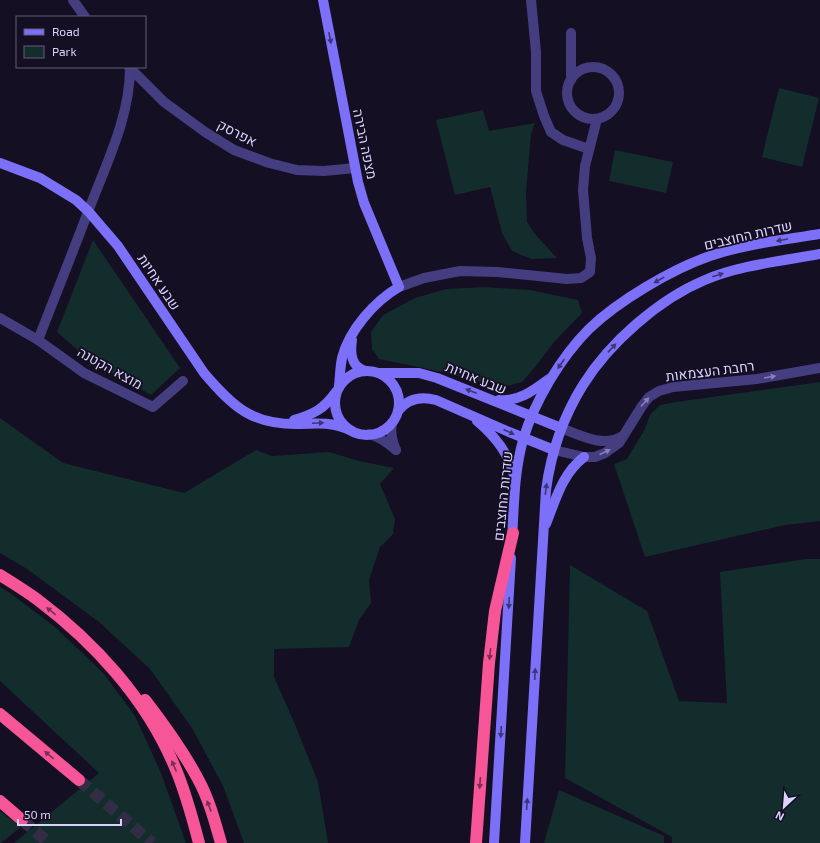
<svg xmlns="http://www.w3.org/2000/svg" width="820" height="843" font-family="'Exo 2',Heebo,sans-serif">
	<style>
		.green { fill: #132c2c }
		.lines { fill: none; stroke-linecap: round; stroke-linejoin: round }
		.highway-tunnel { stroke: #322c44; stroke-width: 12; stroke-dasharray: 12 6; stroke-linecap: butt }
		.street { stroke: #443d7f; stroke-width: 10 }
		.secondary { stroke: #7c6ff8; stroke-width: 10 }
		.highway { stroke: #f65597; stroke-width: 12 }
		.oneway { fill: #3e3578 }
		.oneway2 { fill: #8880b8 }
		.oneway3 { fill: #7a2e57 }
		.labels { text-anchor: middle; stroke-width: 3.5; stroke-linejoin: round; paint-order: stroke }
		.street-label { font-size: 14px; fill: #dbd3fd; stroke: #140f23 }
	</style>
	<rect width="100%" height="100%" fill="#140f23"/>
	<g class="green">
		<polygon points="779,88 819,98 802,167 762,157"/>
		<polygon points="483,110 489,131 535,123 531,134 526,192 527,222 534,233 557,258 531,259 512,251 502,233 490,187 455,195 436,120"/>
		<polygon points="615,150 673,162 666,193 609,181"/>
		<polygon points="93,240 180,368 151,395 89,360 57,332"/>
		<polygon points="485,287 530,290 578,300 582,313 554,342 536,366 522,382 507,386 483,382 443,372 379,359 372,349 371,332 383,315 415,298 446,289"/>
		<polygon points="820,382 820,521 785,525 645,557 614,464 627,459 645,429 650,415 660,405 676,402"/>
		<polygon points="0,418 63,463 184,493 256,450 272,456 329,452 359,461 394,468 380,484 395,519 393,534 380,547 369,580 371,603 359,620 349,647 274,649 274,677 294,722 318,782 328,843 244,843 223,786 192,728 150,669 99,622 27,569 0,553"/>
		<polygon points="806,559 820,559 820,843 672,843 672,837 565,778 570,565 647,611 679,701 727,703 720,572"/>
		<polygon points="0,587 10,593 55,627 104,674 135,716 161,773 186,843 14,843 99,773 0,681"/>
		<polygon points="559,790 664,836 664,843 544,843"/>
		<polygon points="0,811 21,827 1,843 0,843"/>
	</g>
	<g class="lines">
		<g class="highway-tunnel">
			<polyline points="79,780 152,843"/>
			<polyline points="22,820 49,843"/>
		</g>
		<g class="street">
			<polyline points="73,0 85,17"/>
			<polyline points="531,0 536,52 536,91 544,116 551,132 563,140 589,149"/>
			<circle cx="593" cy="93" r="26"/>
			<polyline points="129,67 164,102 205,132 234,150 269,163 297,170 324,171 355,168"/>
			<polyline points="571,80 571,33"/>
			<polyline points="399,287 424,278 460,271 497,272 567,279 581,278 590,272 591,258 587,238 583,190 585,166 597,119"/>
			<polyline points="0,318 38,340 84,373 153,407 183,381"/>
			<path d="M38 340C56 294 74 249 91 204 108 160 130 115 130 68"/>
			<path d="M392 423C390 433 392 441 396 450"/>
			<path d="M561 428C581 436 604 448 623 436"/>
			<path d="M369 434C380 437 388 443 396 450"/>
			<polyline points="554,450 584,457 595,457 605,453 619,443 642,406 649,397 659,391 673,387 757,379 820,368"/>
		</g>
		<g class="secondary">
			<path d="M323 0 358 182 364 203 399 287C375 301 349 330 342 358 340 368 340 377 339 386"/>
			<path d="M0 163 40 178 76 200 88 211 118 246 204 373C233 407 252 425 299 424 318 423 333 422 350 430"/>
			<path d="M352 340C350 354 351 367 366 371"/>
			<circle cx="367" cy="403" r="32"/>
			<polyline points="380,373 419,373 437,378 561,428"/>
			<path d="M499 400C519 402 534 390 549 379"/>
			<path d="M398 411C408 398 421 396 436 400L509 432 554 450"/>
			<path d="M294 420C314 414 324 409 336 392"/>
			<path d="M477 421C495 436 509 453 514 476"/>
			<path d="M546 524C556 499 562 474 584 457"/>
			<path d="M512 540C514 506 514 473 523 440 534 402 561 357 589 329 618 301 672 269 710 256 745 244 784 240 820 234"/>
			<polyline points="494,843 511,558"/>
			<path d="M525 843 546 490C551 453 563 417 583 385 609 343 659 299 705 280 740 265 783 261 820 254"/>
		</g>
		<g class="highway">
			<path d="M0 575C13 583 26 591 38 600 95 643 146 699 174 765 185 790 192 816 199 843"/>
			<path d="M145 700C165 726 183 751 198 779 209 799 215 822 221 843"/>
			<polyline points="0,714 79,780"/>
			<polyline points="0,801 22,820"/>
			<polyline points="476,843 489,663 495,611 513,533"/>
		</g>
	</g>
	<defs><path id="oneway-solid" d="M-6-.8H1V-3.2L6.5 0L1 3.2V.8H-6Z"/></defs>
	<g class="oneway">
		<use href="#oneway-solid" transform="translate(330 38) rotate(79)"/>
		<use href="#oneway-solid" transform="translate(782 240) rotate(170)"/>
		<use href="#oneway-solid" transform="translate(718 275) rotate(-18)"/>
		<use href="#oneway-solid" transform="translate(659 280) rotate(151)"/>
		<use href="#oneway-solid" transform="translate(612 348) rotate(-47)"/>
		<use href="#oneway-solid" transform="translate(561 364) rotate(125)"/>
		<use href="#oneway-solid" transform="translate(471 391) rotate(-159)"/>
		<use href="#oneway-solid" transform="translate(318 423) rotate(-2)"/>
		<use href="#oneway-solid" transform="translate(509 432) rotate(24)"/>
		<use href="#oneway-solid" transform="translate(546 489) rotate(-83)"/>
		<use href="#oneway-solid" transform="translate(509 603) rotate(93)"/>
		<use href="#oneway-solid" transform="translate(535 674) rotate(-87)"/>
		<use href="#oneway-solid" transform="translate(501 732) rotate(93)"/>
		<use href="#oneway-solid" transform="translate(527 804) rotate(-86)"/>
	</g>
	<g class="oneway2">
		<use href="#oneway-solid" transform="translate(770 377) rotate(-10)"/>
		<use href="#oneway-solid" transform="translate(645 402) rotate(-48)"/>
		<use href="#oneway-solid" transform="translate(605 452) rotate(-25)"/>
	</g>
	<g class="oneway3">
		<use href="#oneway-solid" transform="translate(51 611) rotate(-141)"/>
		<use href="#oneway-solid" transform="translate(490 654) rotate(97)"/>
		<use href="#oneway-solid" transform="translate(49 755) rotate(-140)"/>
		<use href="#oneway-solid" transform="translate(174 766) rotate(-113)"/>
		<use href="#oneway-solid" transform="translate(480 783) rotate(94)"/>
		<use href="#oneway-solid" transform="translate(209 806) rotate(-111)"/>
	</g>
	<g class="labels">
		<g class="street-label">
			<text transform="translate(237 133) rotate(27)" y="5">אפרסק</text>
			<text transform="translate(365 144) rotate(78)" y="5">מצפה הבירה</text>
			<text transform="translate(748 235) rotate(-13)" y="5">שדרות החוצבים</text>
			<text transform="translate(159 282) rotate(56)" y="5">שבע אחיות</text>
			<text transform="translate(110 368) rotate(29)" y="5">מוצא הקטנה</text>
			<text transform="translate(710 371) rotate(-7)" y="5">רחבת העצמאות</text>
			<text transform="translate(476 378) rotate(22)" y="5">שבע אחיות</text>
			<text transform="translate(503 496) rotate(-84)" y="5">שדרות החוצבים</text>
		</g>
	</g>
	<rect x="16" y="16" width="130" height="52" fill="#140f23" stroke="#645d7a"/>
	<rect x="24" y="29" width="20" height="6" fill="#7c6ff8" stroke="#645d7a"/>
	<text x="52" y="36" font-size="12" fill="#dbd3fd">Road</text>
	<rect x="24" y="46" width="20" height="12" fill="#132c2c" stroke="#645d7a"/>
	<text x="52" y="56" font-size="12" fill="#dbd3fd">Park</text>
	<g transform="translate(784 807) rotate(206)" stroke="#140f23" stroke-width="3" paint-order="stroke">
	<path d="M0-3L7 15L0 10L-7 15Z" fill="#dbd3fd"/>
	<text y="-6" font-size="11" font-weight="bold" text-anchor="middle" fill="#dbd3fd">N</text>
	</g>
	<path d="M18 819v6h103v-6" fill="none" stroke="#dbd3fd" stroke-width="2"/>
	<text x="24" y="819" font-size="12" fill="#dbd3fd" stroke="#140f23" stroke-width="3" paint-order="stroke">50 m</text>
</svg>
